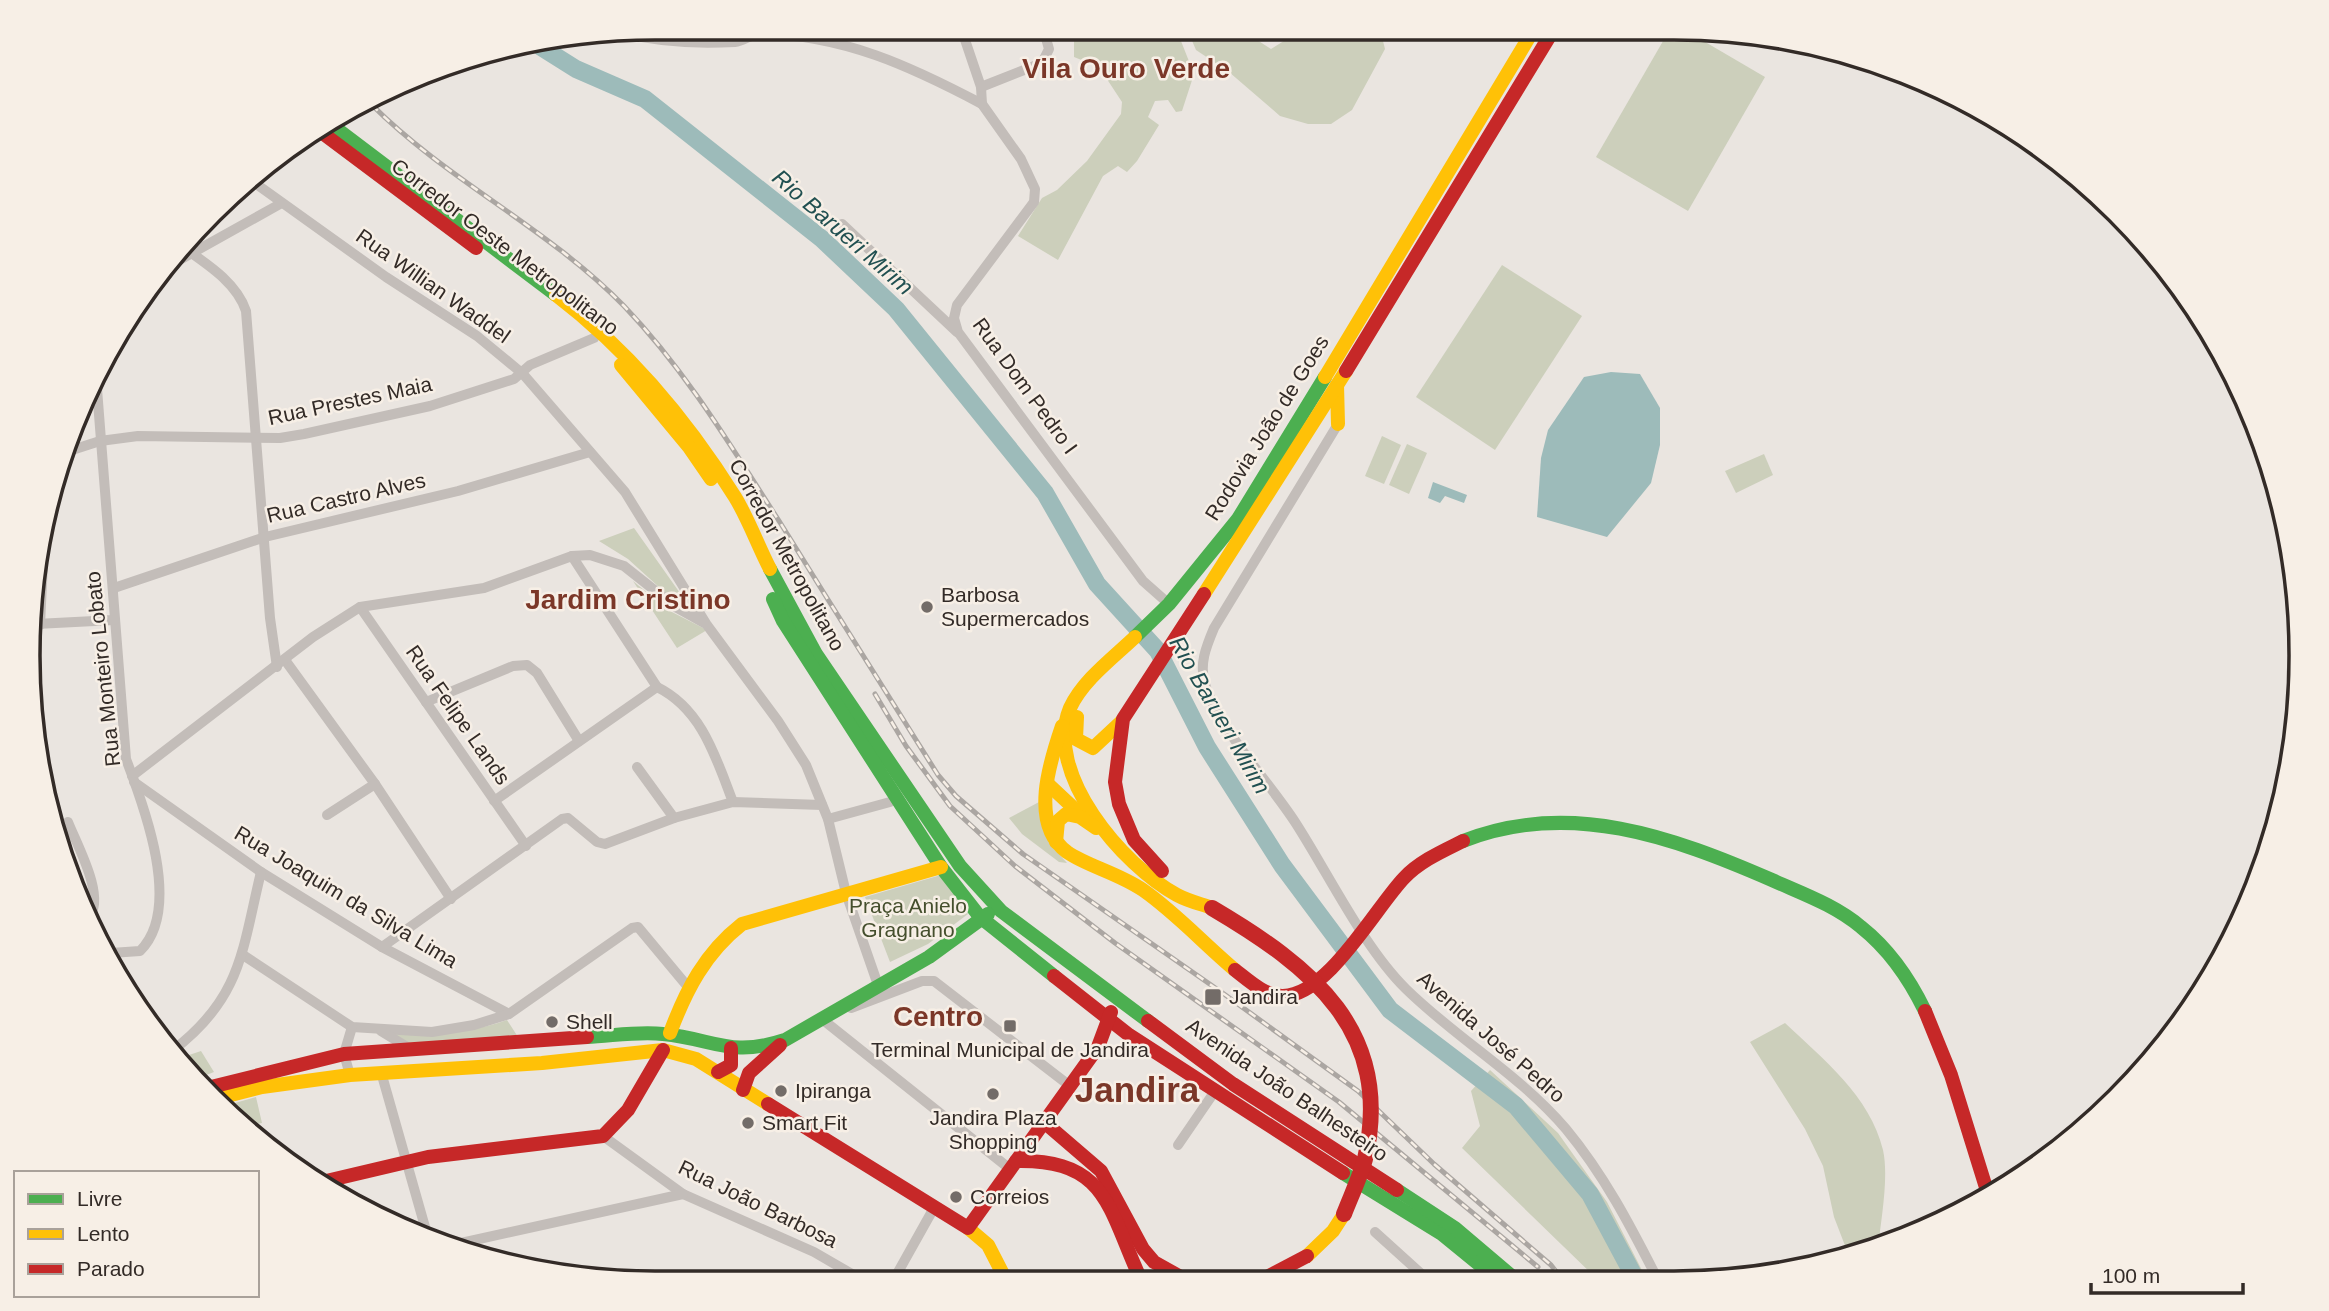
<svg xmlns="http://www.w3.org/2000/svg" width="2329" height="1311" font-family="Arial,sans-serif">
	<style>
		.green { fill: #cccfbb }
		.water { fill: #9dbbba }
		.lines { fill: none; stroke-linecap: round; stroke-linejoin: round }
		.river { stroke: #9dbbba; stroke-width: 18 }
		.street { stroke: #c3bdb9; stroke-width: 10 }
		.fast { stroke: #4caf50; stroke-width: 14 }
		.slow { stroke: #ffc107; stroke-width: 14 }
		.jam { stroke: #c62828; stroke-width: 14 }
		.rail-casing { stroke: #aba6a2; stroke-width: 5 }
		.rail { stroke: #f7efe6; stroke-width: 2.5; stroke-dasharray: 8; stroke-linecap: butt }
		.jam-bridge { stroke: #c62828; stroke-width: 16 }
		.poi-dot { fill: #736c68; stroke: #f7efe6; stroke-width: 2.5 }
		.labels { text-anchor: middle; stroke-width: 5; stroke-linejoin: round; paint-order: stroke }
		.street-label { font-size: 21px; fill: #332b27; stroke: #f7efe6 }
		.poi-label { font-size: 21px; fill: #332b27; stroke: #f7efe6; text-anchor: start }
		.park-label { font-size: 21px; fill: #454f2d; stroke: #f7efe6 }
		.water-label { font-size: 23px; font-style: italic; fill: #215051; stroke: #f7efe6 }
		.district-label { font-size: 28px; font-weight: bold; fill: #7b3728; stroke: #f7efe6 }
		.town-label { font-size: 35px; font-weight: bold; fill: #7b3728; stroke: #f7efe6 }
		.rim { fill: none; stroke: #332b27; stroke-width: 3.5 }
	</style>
	<rect width="100%" height="100%" fill="#eae5e0"/>
	<g class="green">
		<polygon points="1074,29 1172,29 1179,36 1194,74 1182,111 1176,112 1168,100 1155,101 1148,117 1159,125 1137,161 1127,172 1118,166 1103,176 1058,260 1018,236 1042,198 1057,190 1087,161 1121,114 1122,102 1099,67 1074,57"/>
		<polygon points="1187,29 1240,29 1271,49 1303,29 1380,29 1385,49 1352,110 1331,124 1308,124 1280,116 1229,72 1196,50"/>
		<polygon points="1670,29 1683,29 1765,77 1688,211 1596,157"/>
		<polygon points="1502,265 1582,316 1495,450 1416,397"/>
		<polygon points="1382,436 1401,445 1384,484 1365,476"/>
		<polygon points="1407,444 1427,453 1409,494 1389,485"/>
		<polygon points="1764,454 1773,475 1736,493 1725,471"/>
		<polygon points="634,528 687,603 685,607 681,607 628,559 599,541"/>
		<polygon points="633,581 668,610 707,630 677,648"/>
		<polygon points="1041,801 1049,843 1067,863 1059,862 1022,834 1009,818"/>
		<polygon points="941,875 968,914 928,944 890,962 865,897"/>
		<path d="M507 1020 518 1037 409 1046 390 1031C430 1032 469 1034 507 1020Z"/>
		<path d="M1785 1023C1823 1059 1870 1096 1883 1150 1889 1177 1881 1220 1878 1248L1876 1250 1849 1256 1834 1217 1823 1166 1805 1129 1750 1042Z"/>
		<polygon points="201,1051 214,1072 196,1079 177,1059"/>
		<polygon points="1490,1070 1558,1133 1607,1202 1646,1278 1596,1278 1462,1148 1480,1126 1471,1091"/>
		<polygon points="256,1097 262,1123 252,1125 228,1105"/>
	</g>
	<g class="water">
		<polygon points="1611,372 1640,374 1660,408 1660,445 1651,483 1607,537 1537,517 1541,458 1548,430 1584,377"/>
		<polygon points="1433,482 1467,495 1464,503 1445,496 1440,503 1428,498"/>
	</g>
	<g class="lines">
		<polyline class="river" points="541,47 576,69 645,99 822,239 896,309 1045,493 1097,584 1158,651 1207,747 1282,865 1390,1010 1516,1106 1590,1194 1635,1278"/>
		<g class="street">
			<polyline points="961,28 981,87 982,104 1021,159 1035,189 1034,202 957,305 954,318 958,332 1143,581 1169,604"/>
			<path d="M623 33C658 42 700 44 735 42 744 41 751 34 760 34 842 34 912 67 982 104"/>
			<polyline points="981,87 1042,63 1049,49 1043,28"/>
			<polyline points="252,181 386,277 477,336 523,374 625,492 707,625 778,721 806,765 828,819 846,893 878,985"/>
			<polyline points="842,224 957,332"/>
			<path d="M187 250C210 266 237 284 246 311L270 618 277 667"/>
			<polyline points="176,262 280,204"/>
			<path d="M97 389 126 759C144 806 183 909 140 951L111 953"/>
			<path d="M1338 424 1214 628C1206 647 1199 664 1205 684 1217 727 1270 783 1295 822 1328 873 1364 948 1406 989 1457 1039 1519 1074 1566 1129 1604 1175 1630 1225 1657 1278"/>
			<polyline points="69,451 100,441 138,436 280,438 304,434 430,406 514,379 530,365 594,338"/>
			<polyline points="114,588 265,537 458,491 590,452"/>
			<polyline points="360,607 526,846"/>
			<polyline points="36,624 114,620"/>
			<polyline points="40,625 43,562"/>
			<polyline points="285,660 375,784 451,899"/>
			<path d="M657 687C702 709 716 758 733 802"/>
			<polyline points="426,702 513,666 527,665 537,673 579,741"/>
			<polyline points="637,767 674,818"/>
			<polyline points="132,776 313,637 360,607 484,588 572,556 590,555 624,566 677,608 704,623"/>
			<polyline points="134,782 261,872 382,947 509,1014"/>
			<polyline points="494,801 657,687 572,556"/>
			<polyline points="327,815 375,784"/>
			<polyline points="828,819 890,802"/>
			<path d="M68 822C77 845 106 897 89 917"/>
			<polyline points="382,947 562,819 568,818 597,842 605,844 674,818 733,802 822,805"/>
			<polyline points="243,955 352,1027 432,1032 474,1025 509,1014 632,928 638,927 688,987"/>
			<polyline points="851,1008 922,981 934,981 1070,1086"/>
			<polyline points="822,1019 1010,1169"/>
			<polyline points="381,1031 412,1050"/>
			<path d="M172 1051C242 998 242 950 261 872"/>
			<polyline points="381,1072 427,1234"/>
			<polyline points="350,1075 344,1054 352,1027"/>
			<polyline points="603,1136 683,1194 814,1252 864,1281"/>
			<polyline points="1178,1145 1215,1091"/>
			<polyline points="1375,1232 1427,1279"/>
			<polyline points="452,1245 683,1194"/>
			<polyline points="893,1281 935,1206"/>
		</g>
		<g class="fast">
			<polyline points="333,126 556,295"/>
			<polyline points="770,569 816,654 960,866 1001,911 1148,1021"/>
			<polyline points="773,599 783,621 941,867 980,917 1054,976"/>
			<polyline points="1135,637 1169,604 1238,519 1325,377"/>
			<path d="M1463 841C1569 799 1673 837 1772 880 1803 894 1835 905 1861 927 1890 950 1909 978 1925 1011"/>
			<path d="M587 1037C612 1036 639 1031 663 1034 715 1039 730 1058 785 1040L929 957 988 914"/>
			<polyline points="1343,1173 1442,1234 1497,1279"/>
			<polyline points="1397,1190 1455,1228 1515,1279"/>
		</g>
		<g class="slow">
			<path d="M556 295C628 350 687 420 735 497 749 520 758 546 770 569"/>
			<polyline points="621,365 689,447 711,479"/>
			<polyline points="1325,377 1534,29"/>
			<polyline points="1337,385 1338,424"/>
			<polyline points="1204,594 1346,371"/>
			<path d="M1135 637C1113 658 1083 680 1070 708 1043 773 1123 866 1177 895 1188 901 1201 904 1212 908"/>
			<polyline points="1077,717 1076,739 1093,748 1122,721"/>
			<path d="M1062 726C1050 761 1029 824 1067 852 1087 866 1118 873 1143 890 1176 913 1204 944 1235 970"/>
			<polyline points="1048,784 1079,813"/>
			<polyline points="1056,842 1058,821 1066,814 1080,817 1096,828"/>
			<path d="M670 1033C686 990 705 953 742 924L941 867"/>
			<polyline points="219,1098 262,1087 350,1075 542,1063 663,1050 696,1059 768,1104"/>
			<polyline points="968,1228 988,1245 1006,1280"/>
			<polyline points="1307,1256 1333,1231 1344,1214"/>
		</g>
		<g class="jam">
			<polyline points="321,132 476,248"/>
			<polyline points="1346,371 1554,29"/>
			<polyline points="1162,871 1134,840 1119,804 1115,782 1123,719 1204,594"/>
			<path d="M1235 970C1248 980 1265 996 1282 996 1327 997 1376 907 1404 878 1420 861 1443 851 1463 841"/>
			<polyline points="1054,976 1129,1035 1343,1173"/>
			<polyline points="1925,1011 1951,1075 1988,1194"/>
			<polyline points="1148,1021 1233,1084 1397,1190"/>
			<polyline points="718,1072 731,1065 731,1048"/>
			<polyline points="207,1088 344,1054 587,1037"/>
			<polyline points="743,1090 749,1073 780,1045"/>
			<polyline points="768,1104 968,1228 1098,1047 1111,1012"/>
			<polyline points="1044,1122 1101,1171 1143,1249 1154,1262 1186,1280"/>
			<path d="M1016 1161C1108 1159 1108 1209 1141 1280"/>
			<polyline points="322,1182 428,1157 603,1136 628,1110 663,1050"/>
			<polyline points="1263,1279 1307,1256"/>
		</g>
		<defs>
			<g id="rail">
				<path d="M372 105C448 181 548 228 624 306 687 372 732 448 781 524 833 608 886 692 938 775L956 796 1023 854 1224 994 1358 1091 1434 1164 1551 1265 1561 1278"/>
				<polyline points="875,694 906,746 950,806 1015,866 1115,943 1339,1102 1538,1267"/>
			</g>
		</defs>
		<use href="#rail" class="rail-casing"/>
		<use href="#rail" class="rail"/>
		<path class="jam-bridge" d="M1212 908C1312 967 1394 1031 1365 1159 1360 1177 1351 1196 1344 1214"/>
	</g>
	<g class="poi-dot">
		<circle cx="927" cy="607" r="7"/>
		<rect x="1204" y="988" width="18" height="18" rx="3.5"/>
		<circle cx="552" cy="1022" r="7"/>
		<rect x="1003" y="1019" width="14" height="14" rx="3.5"/>
		<circle cx="781" cy="1091" r="7"/>
		<circle cx="993" cy="1094" r="7"/>
		<circle cx="748" cy="1123" r="7"/>
		<circle cx="956" cy="1197" r="7"/>
	</g>
	<g class="labels">
		<g class="street-label">
			<text transform="translate(505 247) rotate(37)" y="7">Corredor Oeste Metropolitano</text>
			<text transform="translate(433 286) rotate(35)" y="7">Rua Willian Waddel</text>
			<text transform="translate(1025 386) rotate(54)" y="7">Rua Dom Pedro I</text>
			<text transform="translate(350 401) rotate(-12)" y="7">Rua Prestes Maia</text>
			<text transform="translate(1267 428) rotate(-58)" y="7">Rodovia João de Goes</text>
			<text transform="translate(346 498) rotate(-13)" y="7">Rua Castro Alves</text>
			<text transform="translate(787 555) rotate(61)" y="7">Corredor Metropolitano</text>
			<text transform="translate(103 669) rotate(-96)" y="7">Rua Monteiro Lobato</text>
			<text transform="translate(458 715) rotate(55)" y="7">Rua Felipe Lands</text>
			<text transform="translate(346 897) rotate(31)" y="7">Rua Joaquim da Silva Lima</text>
			<text transform="translate(1491 1037) rotate(41)" y="7">Avenida José Pedro</text>
			<text transform="translate(1287 1090) rotate(34)" y="7">Avenida João Balhesteiro</text>
			<text transform="translate(758 1204) rotate(26)" y="7">Rua João Barbosa</text>
		</g>
		<g class="poi-label">
			<text x="941" y="602">Barbosa<tspan x="941" dy="24">Supermercados</tspan></text>
			<text x="1229" y="1004">Jandira</text>
			<text x="566" y="1029">Shell</text>
			<text x="1010" y="1057" text-anchor="middle">Terminal Municipal de Jandira</text>
			<text x="795" y="1098">Ipiranga</text>
			<text x="993" y="1125" text-anchor="middle">Jandira Plaza<tspan x="993" dy="24">Shopping</tspan></text>
			<text x="762" y="1130">Smart Fit</text>
			<text x="970" y="1204">Correios</text>
		</g>
		<g class="park-label">
			<text x="908" y="913">Praça Anielo<tspan x="908" dy="24">Gragnano</tspan></text>
		</g>
		<g class="water-label">
			<text transform="translate(843 232) rotate(41)" y="8">Rio Barueri Mirim</text>
			<text transform="translate(1220 715) rotate(60)" y="8">Rio Barueri Mirim</text>
		</g>
		<g class="district-label">
			<text x="1126" y="78">Vila Ouro Verde</text>
			<text x="628" y="609">Jardim Cristino</text>
			<text x="938" y="1026">Centro</text>
		</g>
		<g class="town-label">
			<text x="1137" y="1102">Jandira</text>
		</g>
	</g>
	<path d="M0 0H2329V1311H0ZM655 40H1674A615 615 0 0 1 2289 655V656A615 615 0 0 1 1674 1271H655A615 615 0 0 1 40 656V655A615 615 0 0 1 655 40Z" fill="#f7efe6" fill-rule="evenodd"/>
	<path class="rim" d="M655 40H1674A615 615 0 0 1 2289 655V656A615 615 0 0 1 1674 1271H655A615 615 0 0 1 40 656V655A615 615 0 0 1 655 40Z"/>
	<rect x="14" y="1171" width="245" height="126" fill="#f7efe6" stroke="#a9a19a" stroke-width="2"/>
	<rect x="28" y="1194" width="35" height="10" fill="#4caf50" stroke="#a9a19a" stroke-width="2"/>
	<text x="77" y="1206" font-size="21" fill="#332b27">Livre</text>
	<rect x="28" y="1229" width="35" height="10" fill="#ffc107" stroke="#a9a19a" stroke-width="2"/>
	<text x="77" y="1241" font-size="21" fill="#332b27">Lento</text>
	<rect x="28" y="1264" width="35" height="10" fill="#c62828" stroke="#a9a19a" stroke-width="2"/>
	<text x="77" y="1276" font-size="21" fill="#332b27">Parado</text>
	<path d="M2091 1283v10h152v-10" fill="none" stroke="#332b27" stroke-width="3.5"/>
	<text x="2102" y="1283" font-size="21" fill="#332b27" stroke="#f7efe6" stroke-width="5" paint-order="stroke">100 m</text>
</svg>
